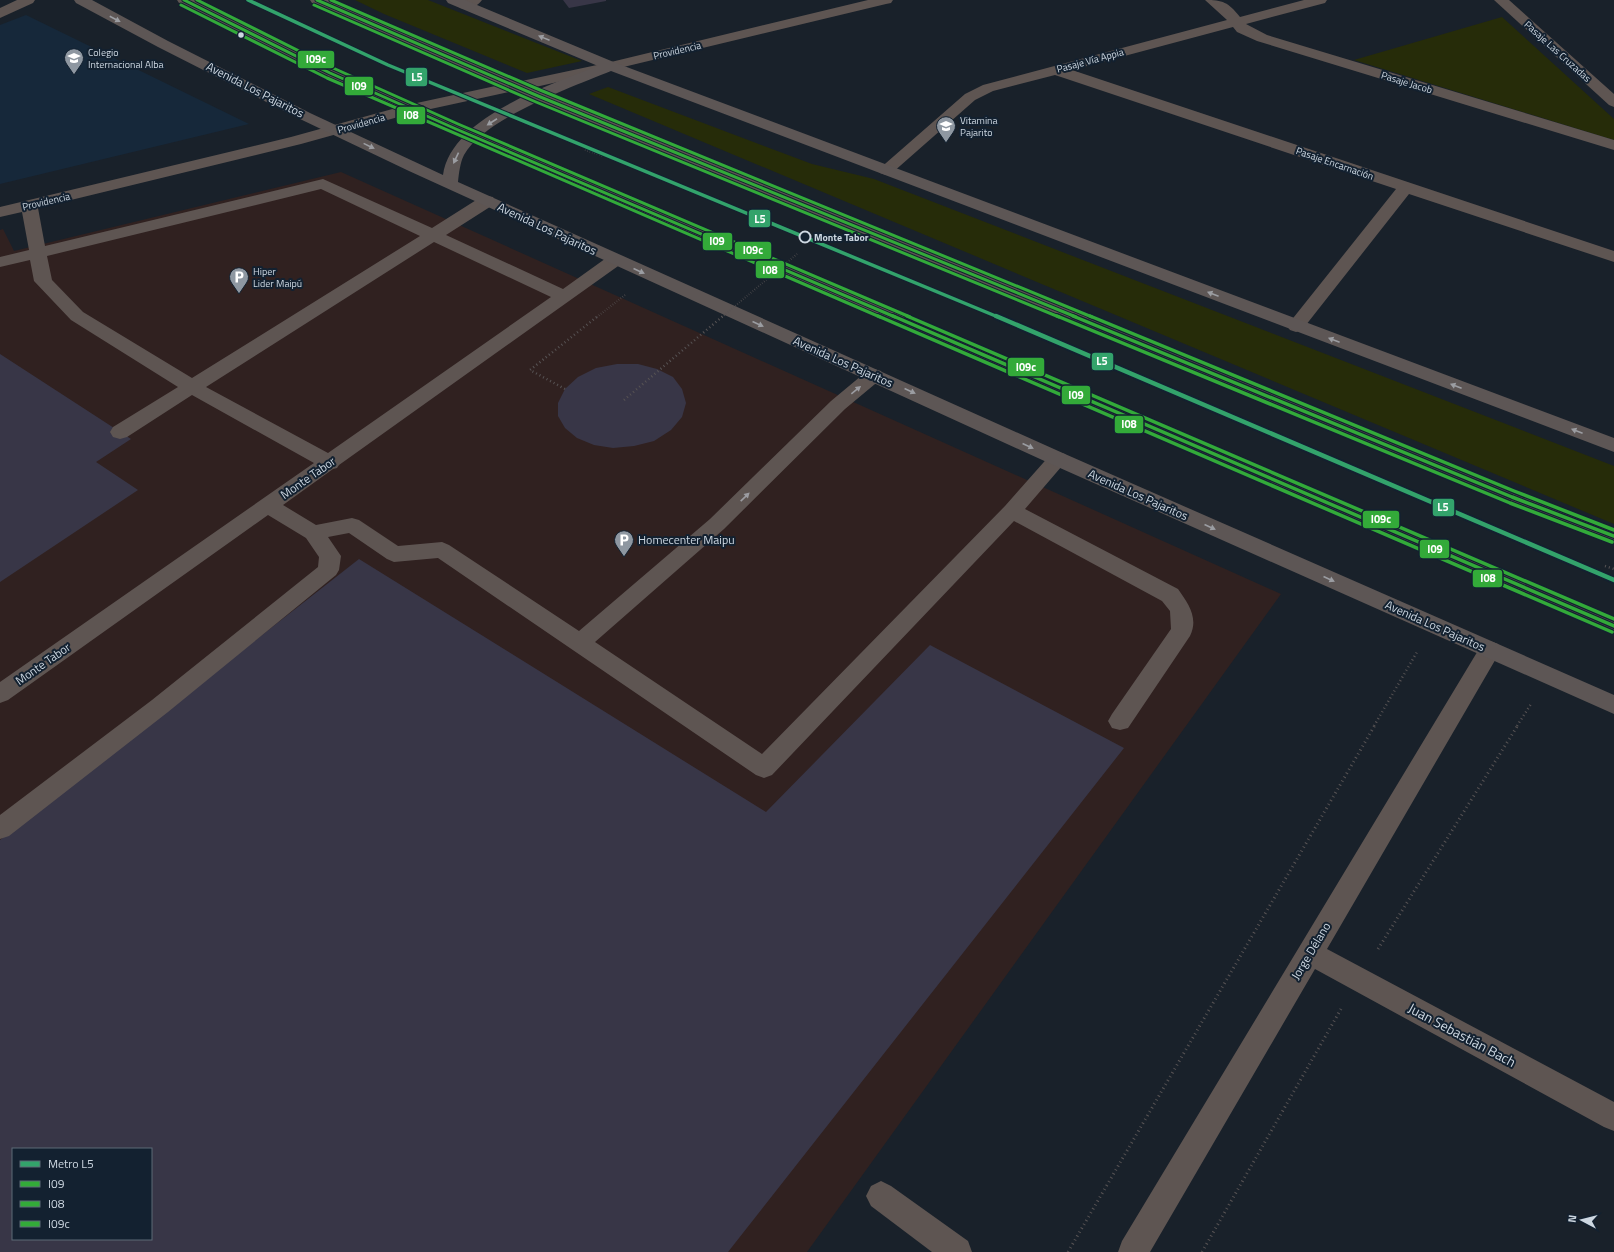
<svg xmlns="http://www.w3.org/2000/svg" width="1614" height="1252" font-family="'Titillium Web',sans-serif">
	<style>
		.commercial { fill: #302120; fill-rule: evenodd }
		.built { fill: #16283a }
		.green { fill: #262c09 }
		.building { fill: #383647; fill-rule: evenodd }
		.lines { fill: none; stroke-linecap: round; stroke-linejoin: round }
		.path-far2 { stroke: #575354; stroke-width: 2; stroke-dasharray: 0.5 2; stroke-linecap: butt }
		.path-far1 { stroke: #575354; stroke-width: 2.5; stroke-dasharray: 1 3; stroke-linecap: butt }
		.path { stroke: #575354; stroke-width: 3; stroke-dasharray: 1 3.5; stroke-linecap: butt }
		.minor { fill: #5e5552; fill-rule: evenodd }
		.major { fill: #5d5655; fill-rule: evenodd }
		.path-bridge-far1 { stroke: #575354; stroke-width: 2; stroke-dasharray: 0.5 2; stroke-linecap: butt }
		.path-bridge { stroke: #575354; stroke-width: 2.5; stroke-dasharray: 1 3; stroke-linecap: butt }
		.bus-1-far1-casing { stroke: #132130; stroke-width: 5 }
		.bus-1-casing { stroke: #132130; stroke-width: 6 }
		.bus-2-far1-casing { stroke: #132130; stroke-width: 5 }
		.bus-2-casing { stroke: #132130; stroke-width: 6 }
		.bus-3-far1-casing { stroke: #132130; stroke-width: 5 }
		.bus-3-casing { stroke: #132130; stroke-width: 6 }
		.bus-1-far1 { stroke: #33aa39; stroke-width: 3 }
		.bus-1 { stroke: #33aa39; stroke-width: 3.5 }
		.bus-2-far1 { stroke: #33aa39; stroke-width: 3 }
		.bus-2 { stroke: #33aa39; stroke-width: 3.5 }
		.bus-3-far1 { stroke: #33aa39; stroke-width: 3 }
		.bus-3 { stroke: #33aa39; stroke-width: 3.5 }
		.metro-1-far1-casing { stroke: #132130; stroke-width: 5.5 }
		.metro-1-casing { stroke: #132130; stroke-width: 8 }
		.metro-1-far1 { stroke: #33a36b; stroke-width: 3.5 }
		.metro-1 { stroke: #33a36b; stroke-width: 4.5 }
		.oneway { fill: #9b9da2 }
		.oneway2 { fill: #9b9ca1 }
		.bus-dot { fill: #cdd7e1; stroke: #132130; stroke-width: 1.5 }
		.stop-dot { fill: #132130; stroke: #cdd7e1; stroke-width: 2 }
		.labels { text-anchor: middle; stroke-width: 4; stroke-linejoin: round; paint-order: stroke }
		.far-street-label { font-size: 10px; fill: #cdd7e1; stroke: #132130 }
		.far-poi-label { font-size: 10px; fill: #cdd7e1; stroke: #132130; text-anchor: start }
		.far-stop-label { font-size: 10px; font-weight: bold; fill: #cdd7e1; stroke: #132130; text-anchor: start }
		.street-label { font-size: 12px; fill: #cdd7e1; stroke: #132130 }
		.poi-label { font-size: 12px; fill: #cdd7e1; stroke: #132130; text-anchor: start }
		.near-street-label { font-size: 14px; fill: #cdd7e1; stroke: #132130 }
		.line-badge { stroke: #132130; stroke-width: 1.5 }
		.badge-label { font-size: 11px; text-anchor: middle; font-weight: bold; fill: #fff }
	</style>
	<rect width="100%" height="100%" fill="#19212a"/>
	<path class="commercial" d="M341 172 1281 594 807 1252H0V230L3 229 14 251ZM13 1149H151V1239H13Z"/>
	<polygon class="built" points="26,15 249,124 0,184 0,25"/>
	<g class="green">
		<polygon points="355,0 428,0 582,61 527,73 384,14"/>
		<polygon points="1502,17 1614,119 1614,140 1354,60"/>
		<polygon points="608,87 812,164 874,179 1614,466 1614,524 589,94"/>
	</g>
	<g class="building">
		<polygon points="563,0 606,0 606,1 569,8"/>
		<polygon points="0,354 131,439 96,462 138,490 0,582"/>
		<polygon points="617,364 638,364 657,369 673,377 682,389 686,403 682,417 671,430 654,441 634,446 613,448 594,445 577,438 565,428 558,416 558,403 565,389 578,377 596,368"/>
		<path d="M359 559 766 812 930 645 1124 748 728 1252H0V840ZM13 1149H151V1239H13Z"/>
	</g>
	<g class="lines">
		<g class="path-far2">
			<polyline points="585,150 603,156"/>
			<polyline points="597,317 625,295"/>
		</g>
		<g class="path-far1">
			<polyline points="565,389 530,370 598,316"/>
			<polyline points="1605,566 1614,569"/>
			<polyline points="1374,726 1417,652"/>
			<polyline points="1517,726 1531,704"/>
		</g>
		<g class="path">
			<polyline points="1378,949 1518,725"/>
			<polyline points="1068,1252 1375,725"/>
			<polyline points="1202,1252 1341,1009"/>
		</g>
		<g class="minor">
			<polygon points="17,0 35,0 33,3 0,18 0,8"/>
			<path d="M177 0H195L335 70 412 104 500 85 312 3 310 0H328L517 82 611 62 868 0H893L891 3 886 4 611 70 531 88 1519 492 1614 528V543L1505 502 514 91 426 110 1614 617V634L409 114 301 144 38 208 45 246 323 179 432 228 481 197 487 196 493 197 495 201 493 205 446 235 563 289 609 256 615 255 621 256 624 260 621 264 339 465 337 468 333 469 283 505 316 525 352 518 359 520 398 546 442 542 449 545 579 631 710 519 831 401 867 371 874 369 881 371 883 375 881 379 845 409 724 529 595 642 762 754 1005 506 1051 454 1058 452 1065 454 1068 459 1025 509 1178 589C1188 603 1199 618 1190 636L1128 728 1120 730 1112 728 1108 721 1112 714 1171 629 1170 611 1162 601 1014 521 772 775 764 778 756 775 438 558 394 562 387 559 349 533 328 537 341 556 339 570 336 575 168 712 9 836 0 839V815L152 700 318 567 319 557 306 538 268 515 8 700 0 703V682L314 463 192 395 127 437 120 439 113 437 110 432 113 427 178 387 71 320 34 281 30 260 0 267V257L29 250 22 212 0 217V207L291 137 396 108 325 76 179 3ZM321 189 420 236 192 378 83 312 52 280 47 256ZM434 242 551 297 328 453 206 387Z"/>
			<path d="M464 0H482C477 7 468 10 460 8L458 5Z"/>
			<path d="M1205 0C1223 0 1228 2 1240 17L1304 0H1327L1325 3 1246 24 1267 35 1614 140V150L1257 41 1237 32 1233 27 1072 70 1614 251V262L1409 194 1302 330 1296 332 1290 330 1287 326 1290 322 1396 189 1055 75 993 91 975 100 892 173 886 175 880 173 878 170 965 94 983 85 1227 20Z"/>
			<polygon points="1494,0 1509,0 1614,94 1614,107 1609,105"/>
			<polygon points="1490,641 1498,644 1501,650 1327,949 1614,1102 1614,1131 1604,1127 1315,969 1150,1252 1118,1252 1122,1241 1482,644"/>
			<polygon points="881,1181 891,1186 968,1241 972,1252 932,1252 871,1206 866,1196 871,1186"/>
		</g>
		<path class="major" d="M74 0H92L168 41 310 113 443 175C451 117 550 85 598 66L448 3 446 0H465L616 63 1614 438V452L611 71C572 87 485 118 464 155 460 163 459 173 458 182L1065 454 1614 695V714L1051 464 409 171 300 119 158 47 76 3Z"/>
		<polyline class="path-bridge-far1" points="722,317 797,254"/>
		<polyline class="path-bridge" points="624,400 723,316"/>
		<defs>
			<g id="bus-1-far1">
				<polyline points="184,0 330,73 456,129 895,317"/>
				<polyline points="317,0 538,96 1076,317"/>
			</g>
			<g id="bus-1">
				<polyline points="893,316 1614,626"/>
				<polyline points="1073,316 1512,497 1614,536"/>
			</g>
			<g id="bus-2-far1">
				<polyline points="181,5 327,78 880,317"/>
				<polyline points="314,5 536,102 1059,317"/>
			</g>
			<g id="bus-2">
				<polyline points="878,316 1612,632"/>
				<polyline points="1057,316 1510,503 1612,542"/>
			</g>
			<g id="bus-3-far1">
				<polyline points="197,0 333,68 458,124 910,317"/>
				<polyline points="331,0 540,90 1092,317"/>
			</g>
			<g id="bus-3">
				<polyline points="907,316 1614,619"/>
				<polyline points="1090,316 1514,491 1614,530"/>
			</g>
		</defs>
		<use href="#bus-1-far1" class="bus-1-far1-casing"/>
		<use href="#bus-1" class="bus-1-casing"/>
		<use href="#bus-2-far1" class="bus-2-far1-casing"/>
		<use href="#bus-2" class="bus-2-casing"/>
		<use href="#bus-3-far1" class="bus-3-far1-casing"/>
		<use href="#bus-3" class="bus-3-casing"/>
		<use href="#bus-1-far1" class="bus-1-far1"/>
		<use href="#bus-1" class="bus-1"/>
		<use href="#bus-2-far1" class="bus-2-far1"/>
		<use href="#bus-2" class="bus-2"/>
		<use href="#bus-3-far1" class="bus-3-far1"/>
		<use href="#bus-3" class="bus-3"/>
		<defs>
			<polyline id="metro-1-far1" points="248,0 388,65 998,317"/>
			<polyline id="metro-1" points="996,316 1614,580"/>
		</defs>
		<use href="#metro-1-far1" class="metro-1-far1-casing"/>
		<use href="#metro-1" class="metro-1-casing"/>
		<use href="#metro-1-far1" class="metro-1-far1"/>
		<use href="#metro-1" class="metro-1"/>
	</g>
	<defs><path id="oneway-solid" d="M-6-.8H1V-3.2L6.5 0L1 3.2V.8H-6Z"/></defs>
	<g class="oneway">
		<use href="#oneway-solid" transform="translate(115 19) rotate(28)"/>
		<use href="#oneway-solid" transform="translate(544 38) rotate(-158)"/>
		<use href="#oneway-solid" transform="translate(492 122) rotate(147)"/>
		<use href="#oneway-solid" transform="translate(369 146) rotate(26)"/>
		<use href="#oneway-solid" transform="translate(456 158) rotate(115)"/>
		<use href="#oneway-solid" transform="translate(639 271) rotate(24)"/>
		<use href="#oneway-solid" transform="translate(1213 294) rotate(-159)"/>
		<use href="#oneway-solid" transform="translate(758 324) rotate(24)"/>
		<use href="#oneway-solid" transform="translate(1334 340) rotate(-159)"/>
		<use href="#oneway-solid" transform="translate(1456 386) rotate(-159)"/>
		<use href="#oneway-solid" transform="translate(910 391) rotate(25)"/>
		<use href="#oneway-solid" transform="translate(1577 431) rotate(-159)"/>
		<use href="#oneway-solid" transform="translate(1028 446) rotate(25)"/>
		<use href="#oneway-solid" transform="translate(1210 527) rotate(24)"/>
		<use href="#oneway-solid" transform="translate(1329 579) rotate(24)"/>
	</g>
	<g class="oneway2">
		<use href="#oneway-solid" transform="translate(856 390) rotate(-39)"/>
		<use href="#oneway-solid" transform="translate(745 497) rotate(-44)"/>
	</g>
	<defs>
		<symbol id="school-pin" viewBox="-11 -11 22 30"><path d="M0 17L-7.5 6A9.5 9.5 0 1 1 7.5 6Z" fill="#8e97a1" stroke="#132130"/><path d="M0-5L7-2L0 1L-7-2ZM-4 1L0 2.5L4 1V4Q0 6-4 4Z" fill="#fff"/></symbol>
		<symbol id="parking-pin" viewBox="-11 -11 22 30"><path d="M0 17L-7.5 6A9.5 9.5 0 1 1 7.5 6Z" fill="#8e97a1" stroke="#132130"/><path d="M-3.5-5.5H1a3.5 3.5 0 0 1 0 7H-1V5.5H-3.5ZM-1-3.4V-.6H.8a1.4 1.4 0 0 0 0-2.8Z" fill="#fff"/></symbol>
	</defs>
	<g fill-rule="evenodd">
		<use href="#school-pin" x="63" y="47" width="22" height="30"/>
		<use href="#school-pin" x="935" y="115" width="22" height="30"/>
		<use href="#parking-pin" x="228" y="266" width="22" height="30"/>
		<use href="#parking-pin" x="613" y="529" width="22" height="30"/>
	</g>
	<circle class="bus-dot" cx="241" cy="35" r="3.5"/>
	<circle class="stop-dot" cx="805" cy="237" r="5.5"/>
	<g class="labels">
		<g class="far-street-label">
			<text transform="translate(677 50) rotate(-13)" y="4">Providencia</text>
			<text transform="translate(1558 51) rotate(42)" y="4">Pasaje Las Cruzadas</text>
			<text transform="translate(1090 60) rotate(-15)" y="4">Pasaje Vía Appia</text>
			<text transform="translate(1407 82) rotate(17)" y="4">Pasaje Jacob</text>
			<text transform="translate(361 123) rotate(-16)" y="4">Providencia</text>
			<text transform="translate(1335 163) rotate(19)" y="4">Pasaje Encarnación</text>
			<text transform="translate(46 201) rotate(-13)" y="4">Providencia</text>
		</g>
		<g class="far-poi-label">
			<text x="88" y="56">Colegio<tspan x="88" dy="12">Internacional Alba</tspan></text>
			<text x="960" y="124">Vitamina<tspan x="960" dy="12">Pajarito</tspan></text>
			<text x="253" y="275">Hiper<tspan x="253" dy="12">Lider Maipú</tspan></text>
		</g>
		<g class="far-stop-label">
			<text x="814" y="241">Monte Tabor</text>
		</g>
		<g class="street-label">
			<text transform="translate(255 90) rotate(27)" y="4">Avenida Los Pajaritos</text>
			<text transform="translate(547 229) rotate(25)" y="4">Avenida Los Pajaritos</text>
			<text transform="translate(843 362) rotate(24)" y="4">Avenida Los Pajaritos</text>
			<text transform="translate(308 478) rotate(-35)" y="4">Monte Tabor</text>
			<text transform="translate(1138 495) rotate(24)" y="4">Avenida Los Pajaritos</text>
			<text transform="translate(1435 626) rotate(24)" y="4">Avenida Los Pajaritos</text>
			<text transform="translate(43 664) rotate(-35)" y="4">Monte Tabor</text>
			<text transform="translate(1311 951) rotate(-59)" y="4">Jorge Délano</text>
		</g>
		<g class="poi-label">
			<text x="638" y="544">Homecenter Maipu</text>
		</g>
		<g class="near-street-label">
			<text transform="translate(1462 1035) rotate(28)" y="5">Juan Sebastián Bach</text>
		</g>
	</g>
	<g class="line-badge">
		<rect x="297" y="50" width="38" height="19" rx="4" fill="#33aa39"/>
		<rect x="405" y="67" width="23" height="20" rx="4" fill="#33a36b"/>
		<rect x="344" y="76" width="30" height="20" rx="4" fill="#33aa39"/>
		<rect x="396" y="106" width="30" height="19" rx="4" fill="#33aa39"/>
		<rect x="748" y="209" width="23" height="19" rx="4" fill="#33a36b"/>
		<rect x="702" y="232" width="31" height="19" rx="4" fill="#33aa39"/>
		<rect x="734" y="241" width="38" height="19" rx="4" fill="#33aa39"/>
		<rect x="755" y="260" width="30" height="19" rx="4" fill="#33aa39"/>
		<rect x="1091" y="352" width="23" height="19" rx="4" fill="#33a36b"/>
		<rect x="1007" y="357" width="38" height="20" rx="4" fill="#33aa39"/>
		<rect x="1061" y="385" width="30" height="20" rx="4" fill="#33aa39"/>
		<rect x="1114" y="415" width="30" height="19" rx="4" fill="#33aa39"/>
		<rect x="1432" y="498" width="23" height="19" rx="4" fill="#33a36b"/>
		<rect x="1362" y="510" width="38" height="19" rx="4" fill="#33aa39"/>
		<rect x="1419" y="539" width="31" height="20" rx="4" fill="#33aa39"/>
		<rect x="1472" y="569" width="31" height="19" rx="4" fill="#33aa39"/>
	</g>
	<g class="badge-label">
		<text x="316" y="63">I09c</text>
		<text x="417" y="81">L5</text>
		<text x="359" y="90">I09</text>
		<text x="411" y="119">I08</text>
		<text x="760" y="223">L5</text>
		<text x="717" y="245">I09</text>
		<text x="753" y="254">I09c</text>
		<text x="770" y="274">I08</text>
		<text x="1102" y="365">L5</text>
		<text x="1026" y="371">I09c</text>
		<text x="1076" y="399">I09</text>
		<text x="1129" y="428">I08</text>
		<text x="1443" y="511">L5</text>
		<text x="1381" y="523">I09c</text>
		<text x="1435" y="553">I09</text>
		<text x="1488" y="582">I08</text>
	</g>
	<rect x="12" y="1148" width="140" height="92" fill="#132130" stroke="#5d6a77"/>
	<rect x="20" y="1161" width="20" height="6" fill="#33a36b" stroke="#5d6a77"/>
	<text x="48" y="1168" font-size="12" fill="#cdd7e1">Metro L5</text>
	<rect x="20" y="1181" width="20" height="6" fill="#33aa39" stroke="#5d6a77"/>
	<text x="48" y="1188" font-size="12" fill="#cdd7e1">I09</text>
	<rect x="20" y="1201" width="20" height="6" fill="#33aa39" stroke="#5d6a77"/>
	<text x="48" y="1208" font-size="12" fill="#cdd7e1">I08</text>
	<rect x="20" y="1221" width="20" height="6" fill="#33aa39" stroke="#5d6a77"/>
	<text x="48" y="1228" font-size="12" fill="#cdd7e1">I09c</text>
	<g transform="translate(1582 1220) rotate(277)" stroke="#132130" stroke-width="3" paint-order="stroke">
	<path d="M0-3L7 15L0 10L-7 15Z" fill="#cdd7e1"/>
	<text y="-6" font-size="11" font-weight="bold" text-anchor="middle" fill="#cdd7e1">N</text>
	</g>
</svg>
